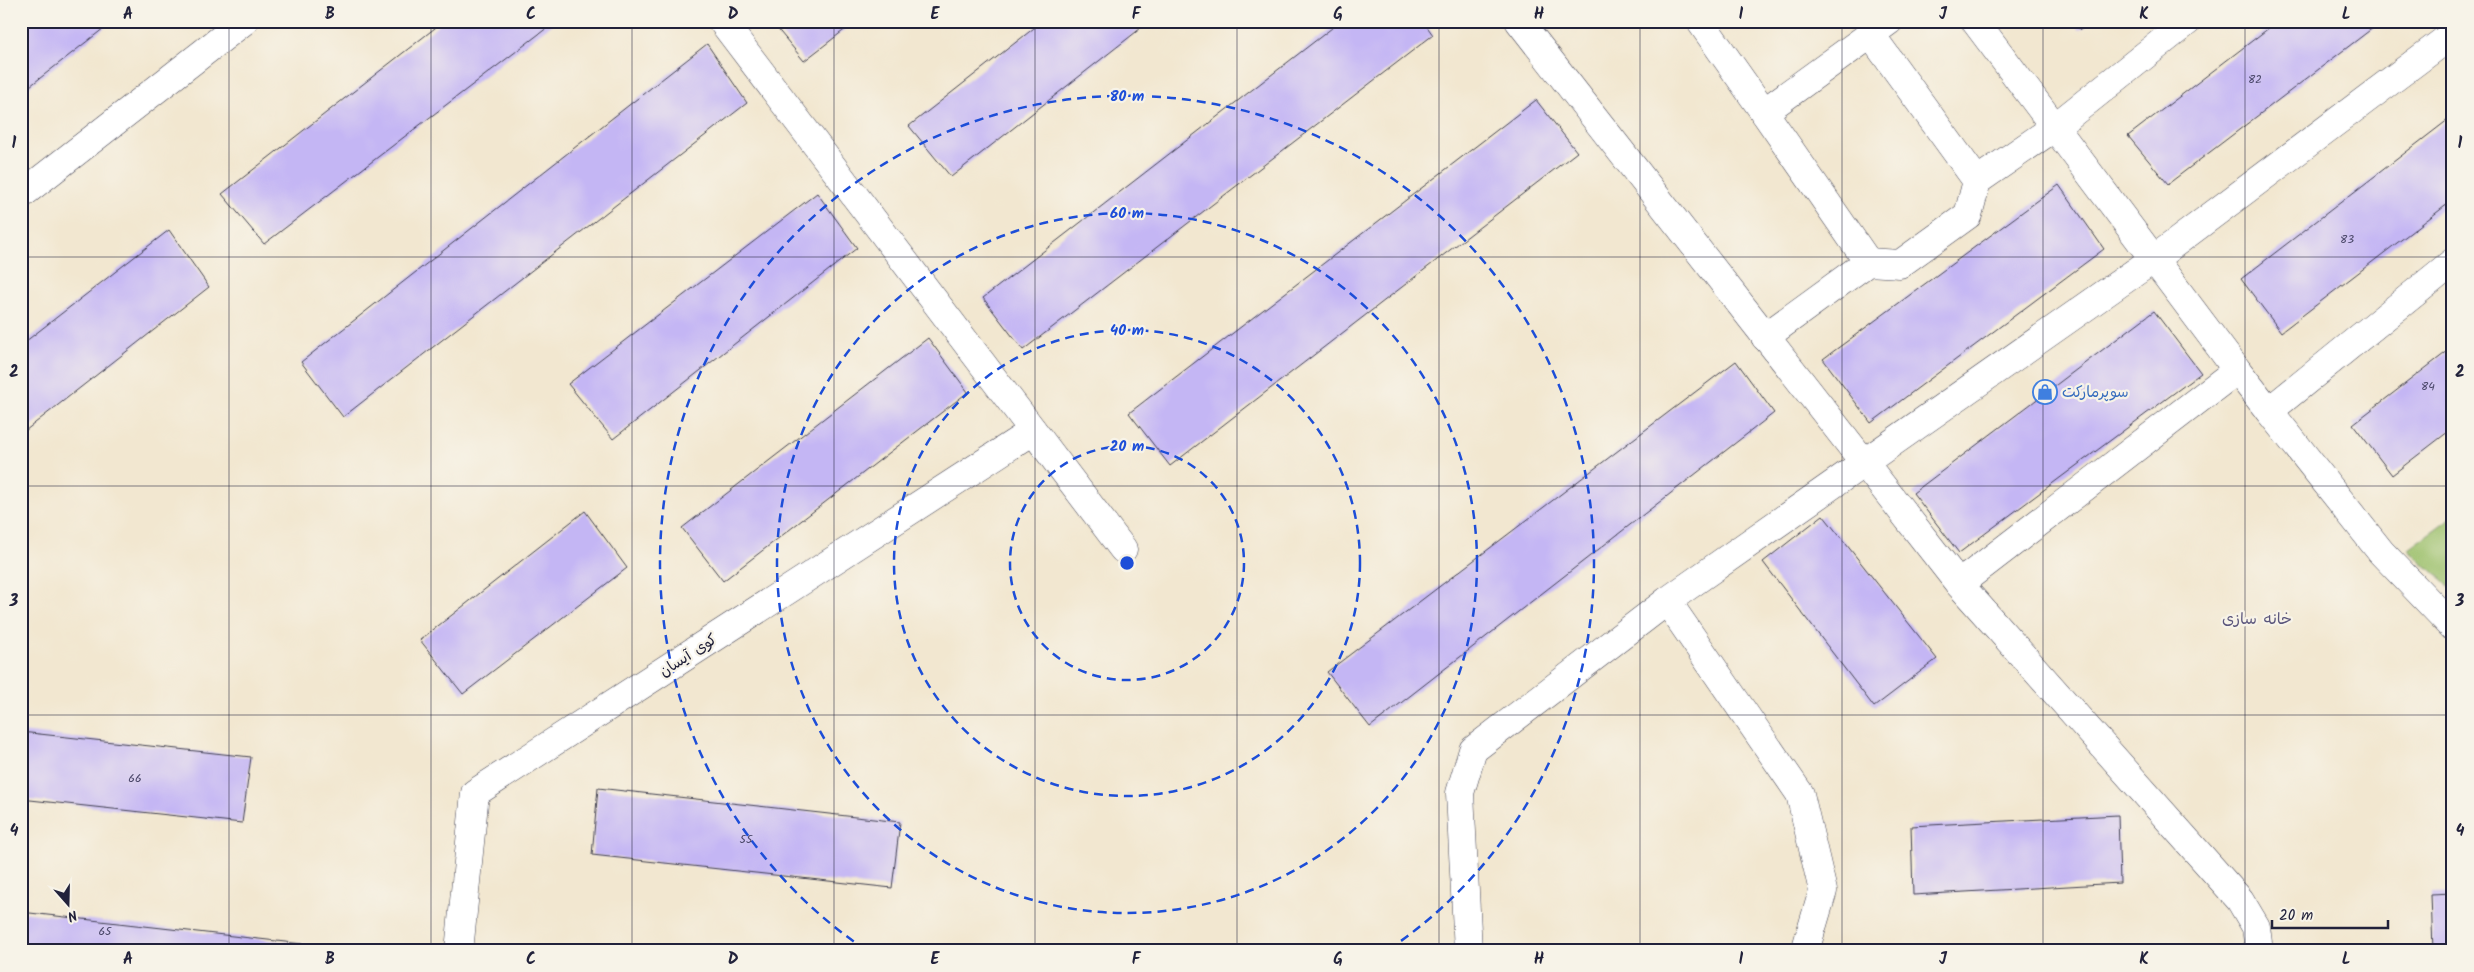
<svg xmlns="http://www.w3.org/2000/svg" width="2474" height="972" font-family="Kalam,'Playpen Sans Arabic',sans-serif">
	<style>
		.green { fill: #9bc06b; stroke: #5e7153 }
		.building { fill: #c4b6f4 }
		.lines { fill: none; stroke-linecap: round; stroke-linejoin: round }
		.minor-casing { stroke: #414051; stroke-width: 29 }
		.tertiary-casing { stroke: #414051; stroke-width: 29 }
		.minor { stroke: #fff; stroke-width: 28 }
		.tertiary { stroke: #fff; stroke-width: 28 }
		.grid { fill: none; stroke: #22223b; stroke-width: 1; stroke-opacity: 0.55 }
		.ring { fill: none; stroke: #1d4ed8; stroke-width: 2.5; stroke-dasharray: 9 6 }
		.labels { text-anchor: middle; stroke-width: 4.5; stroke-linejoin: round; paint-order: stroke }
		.number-label { font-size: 12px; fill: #4a4769 }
		.shop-label { font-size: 15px; fill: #366cbe; stroke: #f7f3e8; text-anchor: start }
		.street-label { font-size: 15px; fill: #22223b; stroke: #f7f3e8 }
		.neighbourhood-label { font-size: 16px; fill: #5b567c; stroke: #f7f3e8 }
		.centre { fill: #1d4ed8; stroke: #f7f3e8; stroke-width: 2.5 }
		.ring-label { font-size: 15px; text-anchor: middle; font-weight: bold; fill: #1d4ed8; stroke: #f7f3e8; stroke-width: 4.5; stroke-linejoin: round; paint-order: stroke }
		.neatline { fill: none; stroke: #22223b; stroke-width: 2 }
		.grid-label { font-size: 16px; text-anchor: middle; font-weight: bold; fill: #22223b }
	</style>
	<rect width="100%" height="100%" fill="#f7f3e8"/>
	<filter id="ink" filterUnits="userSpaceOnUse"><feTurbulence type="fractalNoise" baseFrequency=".02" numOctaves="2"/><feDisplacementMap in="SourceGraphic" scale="10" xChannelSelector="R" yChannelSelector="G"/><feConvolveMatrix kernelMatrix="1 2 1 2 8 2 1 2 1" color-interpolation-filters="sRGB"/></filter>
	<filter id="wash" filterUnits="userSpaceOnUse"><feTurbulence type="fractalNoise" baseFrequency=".0096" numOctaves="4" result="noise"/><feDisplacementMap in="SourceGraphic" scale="20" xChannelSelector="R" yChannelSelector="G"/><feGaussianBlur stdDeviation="1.12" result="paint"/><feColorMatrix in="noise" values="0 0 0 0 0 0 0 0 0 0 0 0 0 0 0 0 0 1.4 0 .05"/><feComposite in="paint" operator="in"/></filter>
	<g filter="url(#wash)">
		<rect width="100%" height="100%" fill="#f2e7d0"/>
		<polygon class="green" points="2453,516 2453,590 2408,549"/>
		<g id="blocks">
			<g class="building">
				<polygon points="21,21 113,21 21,93"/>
				<polygon points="444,21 556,21 264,244 222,194"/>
				<polygon points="771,21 856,21 804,61"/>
				<polygon points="1043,21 1150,21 951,177 909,126"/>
				<polygon points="1341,21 1423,21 1433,35 1023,350 983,298"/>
				<polygon points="2073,21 2092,21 2080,30"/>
				<polygon points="2278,21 2382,21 2168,184 2128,136"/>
				<polygon points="707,44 747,103 343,417 301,362"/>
				<polygon points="1536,100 1577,152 1170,466 1129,413"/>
				<polygon points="2453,116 2453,200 2281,332 2241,279"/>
				<polygon points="2059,185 2104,249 1871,423 1823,359"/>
				<polygon points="817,193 857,248 613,439 568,384"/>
				<polygon points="169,230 209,287 21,434 21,345"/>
				<polygon points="2154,311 2201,373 1959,553 1913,493"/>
				<polygon points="928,338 968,392 723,581 682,528"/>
				<polygon points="2453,347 2453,428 2392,475 2353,424"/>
				<polygon points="1736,361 1774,413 1370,727 1327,672"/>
				<polygon points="585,511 627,568 463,694 420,640"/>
				<polygon points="1823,515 1937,659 1874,707 1763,562"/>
				<polygon points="21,732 251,757 242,823 21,799"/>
				<polygon points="598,788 900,822 892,888 592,855"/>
				<polygon points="2118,815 2120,883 1913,895 1911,826"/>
				<polygon points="2453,893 2453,951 2433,951 2431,894"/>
				<polygon points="21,912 347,949 347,951 21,951"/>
			</g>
		</g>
	</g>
	<g filter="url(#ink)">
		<use href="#blocks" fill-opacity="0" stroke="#414051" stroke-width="1"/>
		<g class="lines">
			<defs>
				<g id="minor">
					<polyline points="722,21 1123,549"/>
					<polyline points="1519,21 1959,584 2240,900 2256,927 2259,951"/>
					<polyline points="1871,35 1977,181"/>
					<polyline points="21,195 244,21"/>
					<polyline points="1868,262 1764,112 1889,21"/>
					<polyline points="1765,337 1868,262 1900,264 1968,215 1977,181 2055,127 2188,21"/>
					<polyline points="2237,370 2269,411 2453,262"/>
					<polyline points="2269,411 2381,552 2453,627"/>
					<polyline points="1959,584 2237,370 1975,21"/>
					<polyline points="1667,601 1800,794 1823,891 1805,951"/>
					<polyline points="459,951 475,793 1033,431"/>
					<polyline points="1468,951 1460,793 1473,750 1667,601 2154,259 2453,34"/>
				</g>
				<polyline id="tertiary" points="1700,21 1764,112"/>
			</defs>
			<use href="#minor" class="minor-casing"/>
			<use href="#tertiary" class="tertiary-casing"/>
			<use href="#minor" class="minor"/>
			<use href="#tertiary" class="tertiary"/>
		</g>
	</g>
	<path class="grid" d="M229 21V951M431 21V951M632 21V951M834 21V951M1035 21V951M1237 21V951M1439 21V951M1640 21V951M1842 21V951M2043 21V951M2245 21V951M21 257H2453M21 486H2453M21 715H2453"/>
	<g class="ring">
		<circle cx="1127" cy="563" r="117"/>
		<circle cx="1127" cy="563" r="233"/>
		<circle cx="1127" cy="563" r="350"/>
		<path d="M866 950A467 467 0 1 1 1388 950"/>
	</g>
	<defs>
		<symbol id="shop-ring" viewBox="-11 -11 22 22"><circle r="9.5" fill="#f7f3e8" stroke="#3f7fe0" stroke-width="1.5"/><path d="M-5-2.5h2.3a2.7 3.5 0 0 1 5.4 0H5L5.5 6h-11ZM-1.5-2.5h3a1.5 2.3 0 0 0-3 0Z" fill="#3f7fe0"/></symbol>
	</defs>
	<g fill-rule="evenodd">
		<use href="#shop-ring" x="2031" y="378" width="28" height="28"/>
	</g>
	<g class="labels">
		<g class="number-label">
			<text x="2255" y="83">82</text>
			<text x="2347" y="243">83</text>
			<text x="2428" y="390">84</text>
			<text x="135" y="782">66</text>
			<text x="746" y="843">55</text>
			<text x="105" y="935">65</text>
		</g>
		<g class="shop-label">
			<text x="2062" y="397">سوپرمارکت</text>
		</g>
		<g class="street-label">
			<text transform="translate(688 655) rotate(-33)" y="5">کوی آیسان</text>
		</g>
		<g class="neighbourhood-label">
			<text x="2257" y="624">خانه سازی</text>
		</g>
	</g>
	<circle cx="1127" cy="563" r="8" class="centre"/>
	<g class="ring-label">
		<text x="1127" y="101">80 m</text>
		<text x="1127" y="218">60 m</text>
		<text x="1127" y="335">40 m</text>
		<text x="1127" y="451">20 m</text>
	</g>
	<rect width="2474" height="972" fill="none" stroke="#f7f3e8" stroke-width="55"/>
	<g transform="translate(68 904) rotate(160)" stroke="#f7f3e8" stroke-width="4" paint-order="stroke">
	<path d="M0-4L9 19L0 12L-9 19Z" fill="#22223b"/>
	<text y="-8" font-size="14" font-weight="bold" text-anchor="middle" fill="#22223b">N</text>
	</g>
	<path d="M2272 920v8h116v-8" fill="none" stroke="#22223b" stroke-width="2.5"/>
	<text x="2279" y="920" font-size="15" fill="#22223b" stroke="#f7f3e8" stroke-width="4" paint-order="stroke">20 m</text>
	<rect x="28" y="28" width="2418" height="916" class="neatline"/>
	<g class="grid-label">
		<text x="128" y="19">A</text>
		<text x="330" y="19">B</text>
		<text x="531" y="19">C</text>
		<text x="733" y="19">D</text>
		<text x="935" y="19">E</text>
		<text x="1136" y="19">F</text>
		<text x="1338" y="19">G</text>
		<text x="1539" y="19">H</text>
		<text x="1741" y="19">I</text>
		<text x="1943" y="19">J</text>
		<text x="2144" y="19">K</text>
		<text x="2346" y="19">L</text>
		<text x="14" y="148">1</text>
		<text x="2460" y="148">1</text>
		<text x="14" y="377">2</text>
		<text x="2460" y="377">2</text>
		<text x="14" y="606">3</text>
		<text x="2460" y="606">3</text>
		<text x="14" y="836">4</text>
		<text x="2460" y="836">4</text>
		<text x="128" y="964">A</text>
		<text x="330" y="964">B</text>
		<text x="531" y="964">C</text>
		<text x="733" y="964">D</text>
		<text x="935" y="964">E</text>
		<text x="1136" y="964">F</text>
		<text x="1338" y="964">G</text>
		<text x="1539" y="964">H</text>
		<text x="1741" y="964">I</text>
		<text x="1943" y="964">J</text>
		<text x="2144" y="964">K</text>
		<text x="2346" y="964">L</text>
	</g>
</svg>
